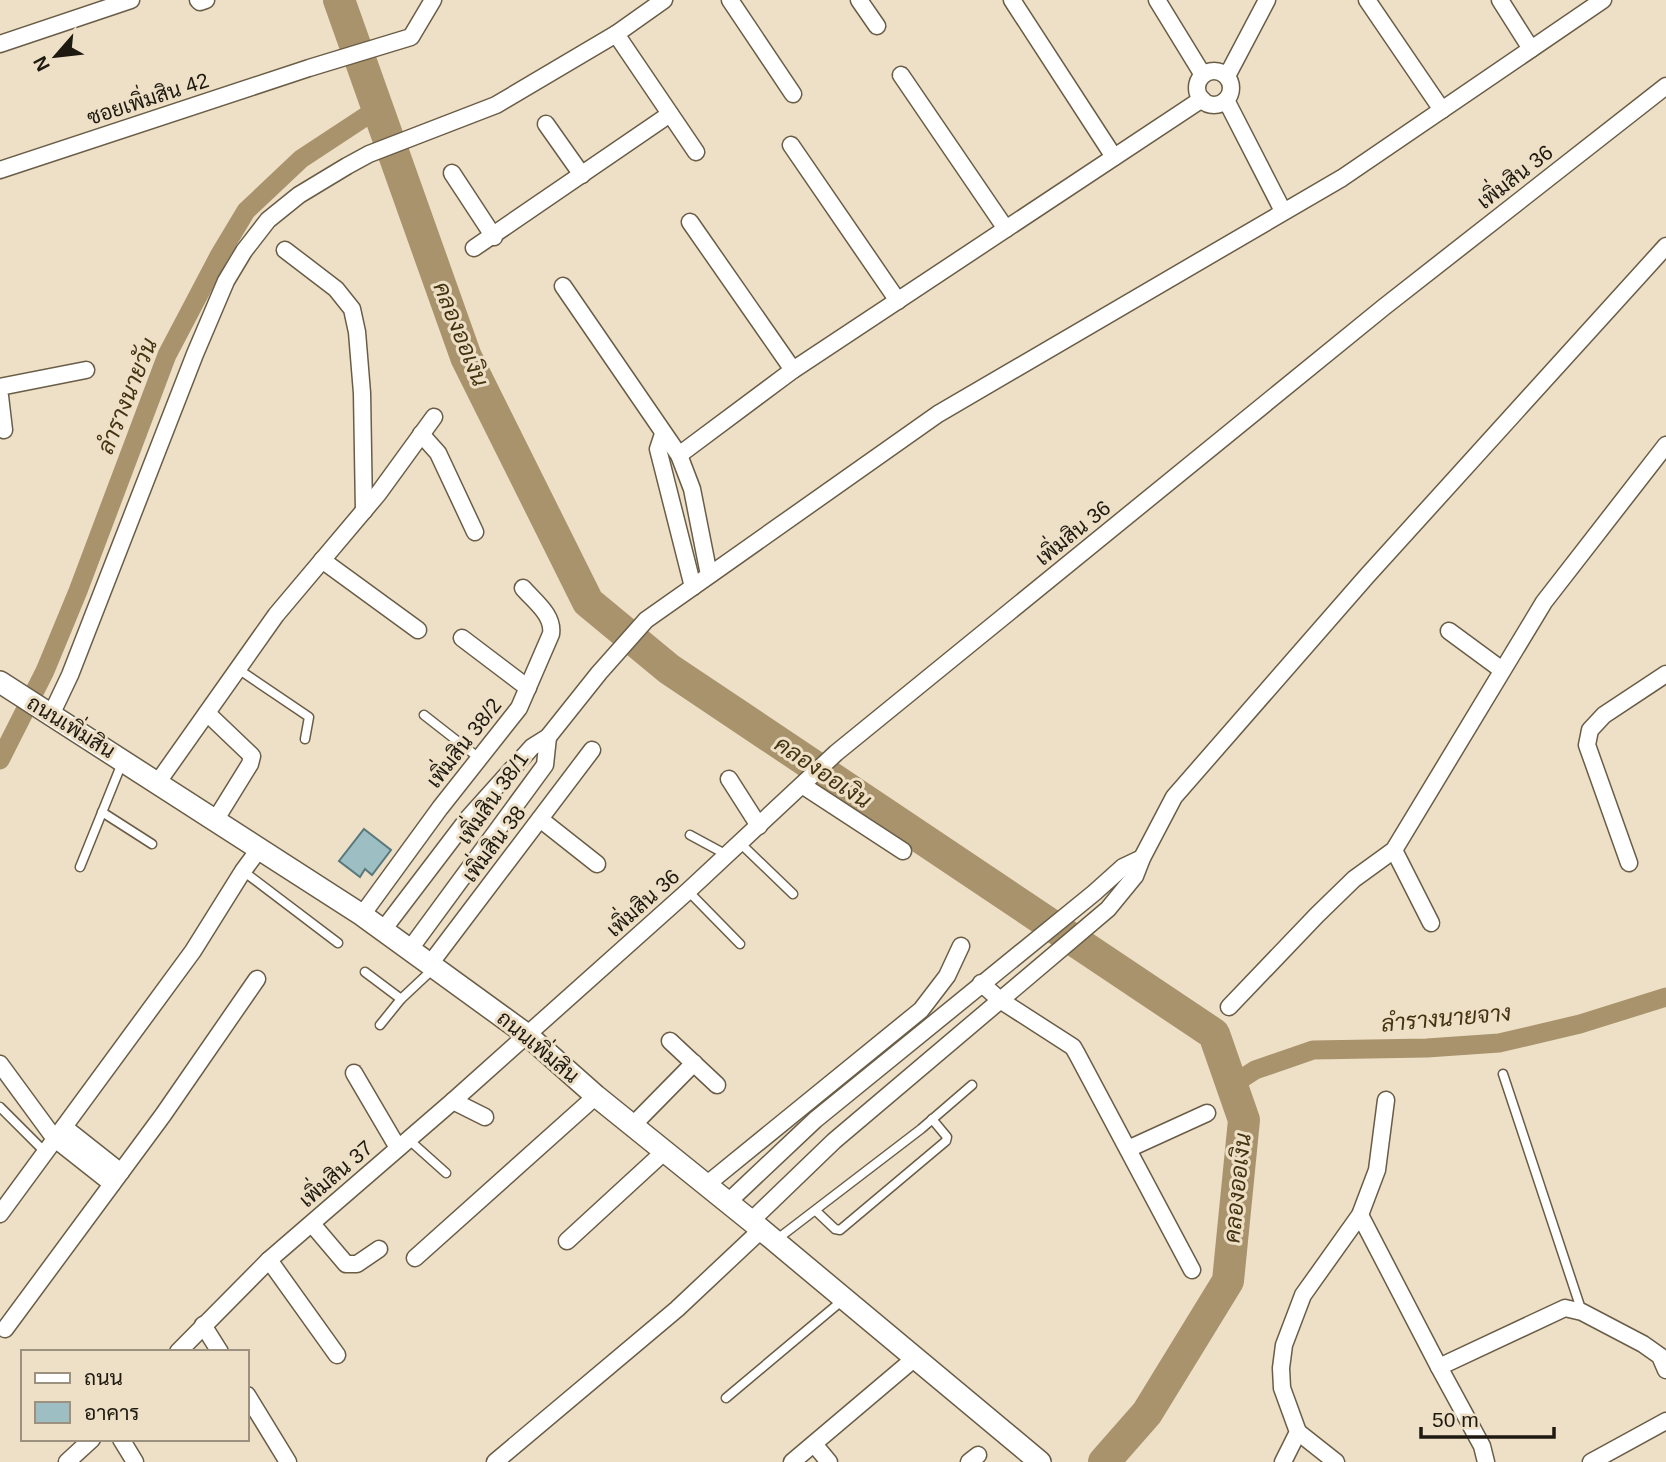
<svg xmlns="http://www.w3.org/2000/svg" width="1666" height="1462" font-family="Helvetica,Sarabun,sans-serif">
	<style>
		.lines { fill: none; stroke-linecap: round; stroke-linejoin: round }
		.canal { stroke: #a9936c; stroke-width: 19 }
		.river { stroke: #a9936c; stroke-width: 32 }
		.building { fill: #9dbfc4; stroke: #58787c; stroke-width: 2 }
		.service-casing { stroke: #695d47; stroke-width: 11 }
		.minor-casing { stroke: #695d47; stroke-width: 19 }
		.tertiary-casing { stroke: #695d47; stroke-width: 24 }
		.service { stroke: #fff; stroke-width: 8 }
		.minor { stroke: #fff; stroke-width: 16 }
		.tertiary { stroke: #fff; stroke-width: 21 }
		.labels { text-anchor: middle; stroke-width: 6; stroke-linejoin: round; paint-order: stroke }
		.street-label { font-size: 21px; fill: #1f1a11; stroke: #eee0c6 }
		.water-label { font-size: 23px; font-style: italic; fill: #431; stroke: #eee0c6 }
	</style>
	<rect width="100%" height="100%" fill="#eee0c6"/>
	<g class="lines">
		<g class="canal">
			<polyline points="0,760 45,671 78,591 167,355 219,256 246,211 301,159 377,109"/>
			<polyline points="1232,1085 1255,1070 1313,1050 1427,1048 1499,1043 1580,1024 1666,997"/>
		</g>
		<polyline class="river" points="339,0 466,357 588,602 669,669 1214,1034 1244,1120 1228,1281 1147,1413 1104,1462"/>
	</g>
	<polygon class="building" points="364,829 391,850 372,875 365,869 360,877 339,861"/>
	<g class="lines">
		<defs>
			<g id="service">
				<polyline points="238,669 309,717 305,739"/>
				<polyline points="424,715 479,758"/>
				<polyline points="102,812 152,844"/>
				<polyline points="690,835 727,855"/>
				<polyline points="740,843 793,894"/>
				<polyline points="80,867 122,763"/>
				<polyline points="243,871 338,943"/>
				<polyline points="688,891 740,944"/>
				<polyline points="365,972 401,999"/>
				<polyline points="380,1025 401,999 433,969"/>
				<polyline points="1503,1074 1582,1312"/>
				<polyline points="0,1107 45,1152"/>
				<polyline points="408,1139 446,1173"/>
				<polyline points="816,1211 835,1229 840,1230 946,1141 947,1137 932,1119"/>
				<polyline points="776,1240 921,1129 972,1085"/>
				<polyline points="726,1398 844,1299"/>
			</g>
			<g id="minor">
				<polyline points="198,0 200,2 206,0"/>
				<polyline points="730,0 793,94"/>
				<polyline points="859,0 877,26"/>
				<polyline points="1012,0 1114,157"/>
				<polyline points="1157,0 1203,75"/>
				<polyline points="1367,0 1442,110"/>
				<polyline points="1500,0 1531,49"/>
				<polyline points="616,34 664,0"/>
				<polyline points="0,44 131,0"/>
				<circle cx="1214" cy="88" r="17"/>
				<polyline points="901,75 1006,229"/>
				<polyline points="1227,76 1267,0"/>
				<polyline points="1226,100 1283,211"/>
				<polyline points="546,124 582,175"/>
				<polyline points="791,145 898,301"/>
				<polyline points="0,170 309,68 411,37 433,0"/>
				<polyline points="452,173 494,237"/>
				<polyline points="690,222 793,370"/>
				<polyline points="474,248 670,114"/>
				<polyline points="285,250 336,289 352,309 357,332 362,393 364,511"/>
				<polyline points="563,286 679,455 692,489 709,575"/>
				<polyline points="0,387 86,370"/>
				<polyline points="0,396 4,430"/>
				<polyline points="421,434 438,453 475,532"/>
				<polyline points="663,434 658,449 693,587"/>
				<polyline points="679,455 793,370 1202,99"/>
				<polyline points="322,560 418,630"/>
				<polyline points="1449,631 1502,670"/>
				<polyline points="462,638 528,688"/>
				<polyline points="207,713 252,756 250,764 216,819"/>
				<polyline points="51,715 70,675 195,354 226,281 244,251 268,220 299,195 347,166 369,154 496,105 616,34 696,152"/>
				<polyline points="729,779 759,826"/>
				<polyline points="158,782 276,615 378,494 434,417"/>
				<polyline points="802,785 903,851"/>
				<polyline points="540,819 597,864"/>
				<polyline points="1394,850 1431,923"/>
				<polyline points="1629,863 1587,745 1590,730 1604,715 1666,674"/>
				<path d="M362 915 440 808 519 708 551 634C554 615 534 601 523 588"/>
				<polyline points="383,930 469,817 532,747 548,737 599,673 646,620 938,414 1342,178 1603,0"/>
				<polyline points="410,949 545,765 548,737"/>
				<polyline points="430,964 592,750"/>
				<polyline points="981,983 1000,1000 1073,1047 1077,1054 1192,1270"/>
				<polyline points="1229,1007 1317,915 1354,879 1394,850 1544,602 1666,445"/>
				<polyline points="670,1041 717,1085"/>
				<polyline points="0,1064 55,1139 112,1184"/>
				<polyline points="354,1073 398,1148"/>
				<polyline points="453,1101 485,1117"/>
				<polyline points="633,1125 694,1063"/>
				<polyline points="64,1127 121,1172"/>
				<polyline points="1128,1149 1207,1113"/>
				<polyline points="706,1185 921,1010 947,976 961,946"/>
				<polyline points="727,1203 815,1120 1094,893 1123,867 1142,858"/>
				<polyline points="0,1214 193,951 243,871 260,848"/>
				<polyline points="1360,1215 1439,1367 1482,1446 1486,1462"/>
				<polyline points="751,1221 834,1141 1108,909 1135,876 1142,858 1174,797 1366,577 1666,246"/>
				<polyline points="312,1224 346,1264 357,1264 379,1249"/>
				<polyline points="567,1241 665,1151"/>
				<polyline points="415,1258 596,1096"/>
				<polyline points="269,1260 337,1355"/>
				<polyline points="203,1325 220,1352"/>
				<polyline points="5,1329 163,1115 257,979"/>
				<polyline points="178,1352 269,1260 453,1101 688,891 836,753 1384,307 1666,86"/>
				<polyline points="1439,1367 1565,1308 1582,1312 1643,1344 1660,1356 1666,1370"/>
				<polyline points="247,1395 288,1462"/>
				<polyline points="1298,1432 1336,1462"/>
				<polyline points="121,1439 135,1462"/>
				<polyline points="814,1444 829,1462"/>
				<polyline points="67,1462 92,1439"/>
				<polyline points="495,1462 677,1309 761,1230"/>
				<polyline points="792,1462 915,1358"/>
				<polyline points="969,1462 978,1455"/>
				<polyline points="1283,1462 1298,1432 1282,1388 1281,1368 1284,1345 1303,1295 1360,1215 1377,1170 1386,1100"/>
				<polyline points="1591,1462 1666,1421"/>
			</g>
			<polyline id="tertiary" points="0,682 362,915 526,1034 596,1096 751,1221 1040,1462"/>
		</defs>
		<use href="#service" class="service-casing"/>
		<use href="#minor" class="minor-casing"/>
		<use href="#tertiary" class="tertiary-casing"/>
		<use href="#service" class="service"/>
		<use href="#minor" class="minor"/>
		<use href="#tertiary" class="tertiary"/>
	</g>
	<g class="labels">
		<g class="street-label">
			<text transform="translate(148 99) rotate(-18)" y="7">ซอยเพิ่มสิน 42</text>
			<text transform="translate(1515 177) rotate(-38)" y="7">เพิ่มสิน 36</text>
			<text transform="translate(1073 533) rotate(-39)" y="7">เพิ่มสิน 36</text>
			<text transform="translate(71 727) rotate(32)" y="7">ถนนเพิ่มสิน</text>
			<text transform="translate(464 743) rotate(-52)" y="7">เพิ่มสิน 38/2</text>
			<text transform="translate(493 798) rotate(-55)" y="7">เพิ่มสิน 38/1</text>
			<text transform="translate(494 844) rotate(-53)" y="7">เพิ่มสิน 38</text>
			<text transform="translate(643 903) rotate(-42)" y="7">เพิ่มสิน 36</text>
			<text transform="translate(538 1047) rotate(40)" y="7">ถนนเพิ่มสิน</text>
			<text transform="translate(336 1174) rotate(-41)" y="7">เพิ่มสิน 37</text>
		</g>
		<g class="water-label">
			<text transform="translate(461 334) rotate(68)" y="8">คลองออเงิน</text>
			<text transform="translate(127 396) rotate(-68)" y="8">ลำรางนายวัน</text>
			<text transform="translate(823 772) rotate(34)" y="8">คลองออเงิน</text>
			<text transform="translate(1446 1018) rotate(-5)" y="8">ลำรางนายจาง</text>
			<text transform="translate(1237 1188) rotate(-84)" y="8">คลองออเงิน</text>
		</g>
	</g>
	<rect x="21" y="1350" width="228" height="91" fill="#eee0c6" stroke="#9b917e" stroke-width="2"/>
	<rect x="35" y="1373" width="35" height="10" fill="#ffffff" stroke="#9b917e" stroke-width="2"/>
	<text x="84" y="1385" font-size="21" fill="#1f1a11">ถนน</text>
	<rect x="35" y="1402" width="35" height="21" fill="#9dbfc4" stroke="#9b917e" stroke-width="2"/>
	<text x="84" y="1420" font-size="21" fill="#1f1a11">อาคาร</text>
	<g transform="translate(56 56) rotate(242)" stroke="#eee0c6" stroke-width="5" paint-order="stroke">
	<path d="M0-5L12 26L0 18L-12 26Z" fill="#1f1a11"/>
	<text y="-10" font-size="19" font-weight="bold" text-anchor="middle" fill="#1f1a11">N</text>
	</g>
	<path d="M1421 1427v10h133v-10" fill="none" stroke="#1f1a11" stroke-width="3.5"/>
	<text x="1432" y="1427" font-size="21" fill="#1f1a11" stroke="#eee0c6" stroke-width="5" paint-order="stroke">50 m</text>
</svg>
